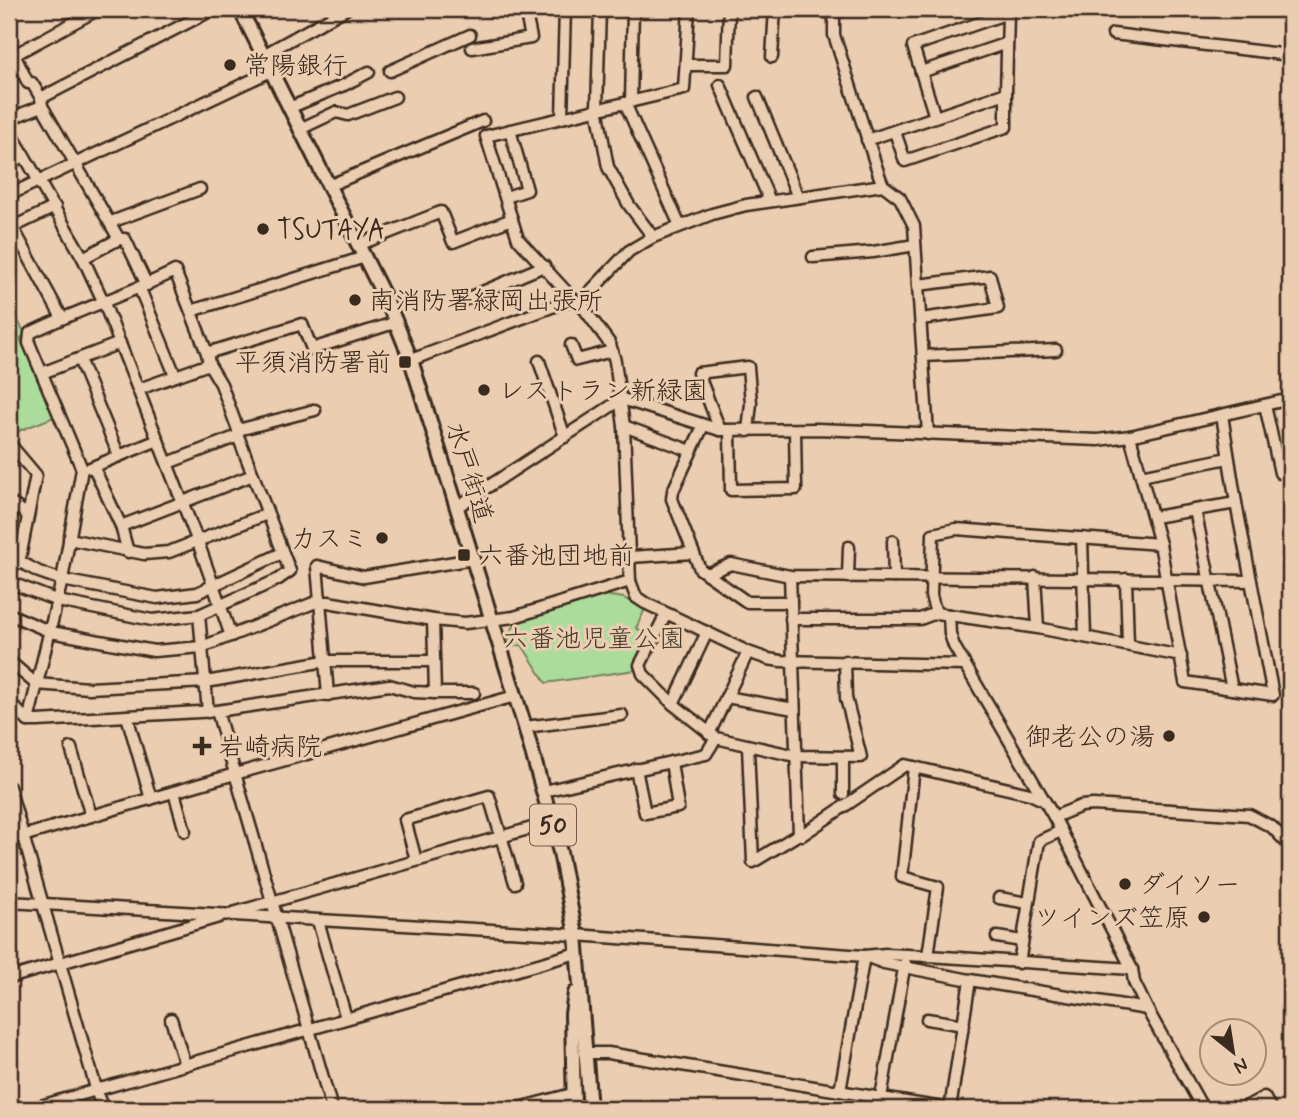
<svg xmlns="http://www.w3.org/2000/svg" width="1299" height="1118" font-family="Mynerve,'Klee One',sans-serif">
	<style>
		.green { fill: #acdc9c; stroke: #74835d; stroke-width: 2 }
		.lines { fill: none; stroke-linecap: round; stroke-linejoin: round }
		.minor-casing { stroke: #3b2a1e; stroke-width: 15 }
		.major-casing { stroke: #3b2a1e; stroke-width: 18 }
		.minor { stroke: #ebcdb1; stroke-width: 10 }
		.major { stroke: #ebcdb1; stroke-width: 12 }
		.poi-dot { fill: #3b2a1e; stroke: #ebcdb1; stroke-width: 2.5 }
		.labels { text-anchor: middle; stroke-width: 6; stroke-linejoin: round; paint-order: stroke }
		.shield { fill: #ebcdb1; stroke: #705b4a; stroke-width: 2 }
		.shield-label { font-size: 24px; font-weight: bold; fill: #3b2a1e }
		.poi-label { font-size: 26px; fill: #3b2a1e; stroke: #ebcdb1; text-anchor: start }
		.street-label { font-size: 26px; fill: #3b2a1e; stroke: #ebcdb1 }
		.park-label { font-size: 26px; fill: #463c2b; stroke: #ebcdb1 }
	</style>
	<rect width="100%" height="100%" fill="#ebcdb1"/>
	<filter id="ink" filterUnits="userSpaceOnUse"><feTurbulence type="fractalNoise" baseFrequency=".0143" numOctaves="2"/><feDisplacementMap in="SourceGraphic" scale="14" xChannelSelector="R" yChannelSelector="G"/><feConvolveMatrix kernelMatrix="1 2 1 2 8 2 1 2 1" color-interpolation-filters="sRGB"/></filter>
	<g filter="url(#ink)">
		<g class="green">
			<polygon points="9,305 26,335 20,338 54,417 9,435"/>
			<path d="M604 595 624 598 645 609 636 628 651 636 635 670 546 683 522 645 509 647C507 634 510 628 521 621Z"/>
		</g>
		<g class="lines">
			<defs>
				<g id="minor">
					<polyline points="465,9 467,9"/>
					<polyline points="600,9 597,108 608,167 629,205 653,237"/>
					<polyline points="810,9 833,13 847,9"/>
					<polyline points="834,9 834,35 879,175 883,185 900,198 914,226 928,434"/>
					<polyline points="1113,34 1290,55"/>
					<polyline points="9,44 28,83 32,83 41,98 42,106 119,239"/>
					<polyline points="472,48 531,38 525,9"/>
					<polyline points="14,55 99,9"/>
					<polyline points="263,55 346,9"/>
					<polyline points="772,57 775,9"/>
					<polyline points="687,65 727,65 729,9"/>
					<polyline points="390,71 470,35"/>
					<polyline points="921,72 1007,43"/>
					<polyline points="9,74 21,69"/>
					<polyline points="720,85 770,201"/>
					<polyline points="757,97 798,197"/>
					<polyline points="41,98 214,9"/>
					<polyline points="631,102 633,9"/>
					<polyline points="625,103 680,226"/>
					<polyline points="289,108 344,85 369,72"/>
					<polyline points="562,117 565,9"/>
					<polyline points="935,117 913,46 1008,13 1006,93"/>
					<polyline points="9,119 42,106"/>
					<polyline points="9,129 83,258 104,303 198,542 231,636"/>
					<polyline points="300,129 336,112 348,115 395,97"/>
					<polyline points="867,140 1006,93 1006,127 905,161 895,132"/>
					<polyline points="9,164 24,156"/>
					<polyline points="883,185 746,205 712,214 653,237 629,251 586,296 583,307 610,344 615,361 624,426 630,581 636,597 645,603 748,652 768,659 781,661 965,665"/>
					<polyline points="328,186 483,121"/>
					<polyline points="9,195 271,71"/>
					<polyline points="506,197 527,190 510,130"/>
					<polyline points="111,222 200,189"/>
					<polyline points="13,228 62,318"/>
					<polyline points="9,229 55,207"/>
					<polyline points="358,245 441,212 453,242 512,219"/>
					<polyline points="813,257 873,252 915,245"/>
					<polyline points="83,258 119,239 125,239 147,285"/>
					<polyline points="918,285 990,276 998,308 921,319"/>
					<polyline points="140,289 175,375"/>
					<polyline points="461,301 544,266"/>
					<polyline points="583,307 573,299 518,239 486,136 684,89 689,9"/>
					<polyline points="191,311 365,257"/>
					<polyline points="571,345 577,360 612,351"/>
					<polyline points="207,353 302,324 312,349 397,322"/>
					<polyline points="923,356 1056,350"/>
					<polyline points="79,359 119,456"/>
					<polyline points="411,360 573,299"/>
					<polyline points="539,361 565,437"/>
					<polyline points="42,373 120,343"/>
					<polyline points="1265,405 1280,473 1290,471"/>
					<polyline points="624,426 691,451"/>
					<polyline points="703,426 673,491 672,499 700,569 747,602 791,602"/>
					<polyline points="238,430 315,410"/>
					<polyline points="720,430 698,373 748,367 751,403 748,431"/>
					<polyline points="730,431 731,490 796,489 795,430"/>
					<polyline points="1130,436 1160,544 1185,682 1273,695 1236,503 1222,415"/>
					<polyline points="9,443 36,475 19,563"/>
					<polyline points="168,463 238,436"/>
					<polyline points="90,468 158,440"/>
					<polyline points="94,468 121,526 128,552"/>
					<polyline points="1141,476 1228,458"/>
					<polyline points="9,502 28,515"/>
					<polyline points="457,507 622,399 720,430 817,429 1098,440 1130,436 1290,399"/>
					<polyline points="1195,510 1232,689"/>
					<polyline points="1154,517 1236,503"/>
					<polyline points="121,526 253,475"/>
					<polyline points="1082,538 1085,637"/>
					<polyline points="69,539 144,554 169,552 267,514"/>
					<polyline points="893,541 894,577"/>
					<polyline points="9,556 39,572 62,580 157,598 197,593 282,553"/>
					<polyline points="630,557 693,553"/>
					<polyline points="707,574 731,564 790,576 1251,581"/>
					<polyline points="790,576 799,834"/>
					<polyline points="848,577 849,547"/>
					<polyline points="1035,577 1038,628"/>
					<polyline points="1126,579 1128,645"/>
					<polyline points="9,582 58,601 152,620 199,615 277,580 290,571 238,436 238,430 221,384 209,364"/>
					<polyline points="936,613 931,596 933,534 956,529 1160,544"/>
					<polyline points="9,614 51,632 154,651 202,647 316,602 328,602 433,620 465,623 514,617 630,581"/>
					<polyline points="666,614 640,665 643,674 673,704 716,738 796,756 861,757 846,698 845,661"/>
					<polyline points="199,615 208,712"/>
					<polyline points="949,615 950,634 954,646 1054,817 1132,969 1134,982 1147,1009 1203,1109"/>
					<polyline points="791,619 920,619 936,613 1038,628 1181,656"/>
					<polyline points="9,661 36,684 89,688 206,682 325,661 434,661"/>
					<polyline points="435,693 474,693"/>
					<polyline points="328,695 317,566 364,577 473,559"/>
					<polyline points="726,697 794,709"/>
					<polyline points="9,702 28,721 38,721 217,711 389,685 414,692 435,693 433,620"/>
					<polyline points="673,704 707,632"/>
					<polyline points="217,711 332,1109"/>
					<polyline points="127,716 151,799"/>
					<path d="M28 721 62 580 82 469 29 343 30 333C77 310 127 295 175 271L207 353 209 364 139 389"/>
					<polyline points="525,727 622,715"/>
					<polyline points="709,734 748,652"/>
					<polyline points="748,747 753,862 799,834 802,835 905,765 1030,794 1043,800"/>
					<polyline points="71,748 91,816"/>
					<polyline points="843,757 843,794"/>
					<polyline points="914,767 902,877 938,887 928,956"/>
					<polyline points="636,769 645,813 678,807 671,762"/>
					<polyline points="9,787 102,1109"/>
					<polyline points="544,791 706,754 716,738"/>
					<polyline points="174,792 185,831"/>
					<polyline points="1054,817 1081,806 1093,805 1249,815 1272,827 1290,846"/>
					<polyline points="9,840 235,774 515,696"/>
					<polyline points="416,860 405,820 489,796 515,883"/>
					<polyline points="999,898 1028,903"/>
					<polyline points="9,902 576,935 864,956 886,954 928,956 1132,969"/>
					<polyline points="233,913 553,822"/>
					<polyline points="318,921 346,1018"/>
					<polyline points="997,937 1022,941"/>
					<polyline points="868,957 884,963 970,980 1147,1009"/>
					<polyline points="1019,963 1039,841 1061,831"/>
					<polyline points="9,978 219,917"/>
					<polyline points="171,1019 185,1065"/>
					<polyline points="927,1019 964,1025"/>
					<polyline points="584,1053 608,1053 949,1109"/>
					<polyline points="840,1091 864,956"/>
					<polyline points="881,1097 905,963"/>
					<polyline points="30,1109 577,953"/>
					<polyline points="515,1109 572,1094"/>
					<polyline points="950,1109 970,980"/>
					<polyline points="1242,1109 1264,1097 1271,1109"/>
				</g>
				<g id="major">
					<polyline points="240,9 390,308 411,360 525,727 560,852 576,935 590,1109"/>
					<polyline points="574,1109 572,1014 575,993"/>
				</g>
			</defs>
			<use href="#minor" class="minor-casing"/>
			<use href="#major" class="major-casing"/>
			<use href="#minor" class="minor"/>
			<use href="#major" class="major"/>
		</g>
	</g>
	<g class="poi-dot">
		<circle cx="230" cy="65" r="7"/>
		<circle cx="263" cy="229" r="7"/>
		<circle cx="355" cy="300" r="7"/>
		<rect x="398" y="355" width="14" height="14" rx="3.5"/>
		<circle cx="484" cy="390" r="7"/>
		<circle cx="382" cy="538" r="7"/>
		<rect x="457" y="548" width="14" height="14" rx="3.5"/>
		<circle cx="1169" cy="736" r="7"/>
		<path d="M198.5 735.5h7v7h7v7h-7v7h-7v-7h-7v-7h7z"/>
		<circle cx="1125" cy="884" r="7"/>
		<circle cx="1204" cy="917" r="7"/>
	</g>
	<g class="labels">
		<rect class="shield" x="530" y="804.5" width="46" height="41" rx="5"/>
		<g class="shield-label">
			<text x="553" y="833">50</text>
		</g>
		<g class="poi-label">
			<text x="244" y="74">常陽銀行</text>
			<text x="277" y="238">TSUTAYA</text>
			<text x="369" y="309">南消防署緑岡出張所</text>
			<text x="391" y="371" text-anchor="end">平須消防署前</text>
			<text x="498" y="399">レストラン新緑園</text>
			<text x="368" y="547" text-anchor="end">カスミ</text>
			<text x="478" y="564">六番池団地前</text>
			<text x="1155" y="745" text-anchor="end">御老公の湯</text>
			<text x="218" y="755">岩崎病院</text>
			<text x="1139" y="893">ダイソー</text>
			<text x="1190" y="926" text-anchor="end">ツインズ笠原</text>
		</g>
		<g class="street-label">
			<text transform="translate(470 472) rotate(73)" y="9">水戸街道</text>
		</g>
		<g class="park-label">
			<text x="594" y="647">六番池児童公園</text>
		</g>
	</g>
	<rect width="1299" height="1118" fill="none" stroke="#ebcdb1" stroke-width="35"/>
	<rect x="18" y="18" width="1264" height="1083" fill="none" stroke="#3b2a1e" stroke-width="2.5" filter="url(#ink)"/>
	<g transform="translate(1233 1052) rotate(150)"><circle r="33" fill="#ebcdb1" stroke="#a58c76" stroke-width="2"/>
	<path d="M0-5L12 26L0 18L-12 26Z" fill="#3b2a1e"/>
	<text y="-10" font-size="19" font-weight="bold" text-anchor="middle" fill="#3b2a1e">N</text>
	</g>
</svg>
